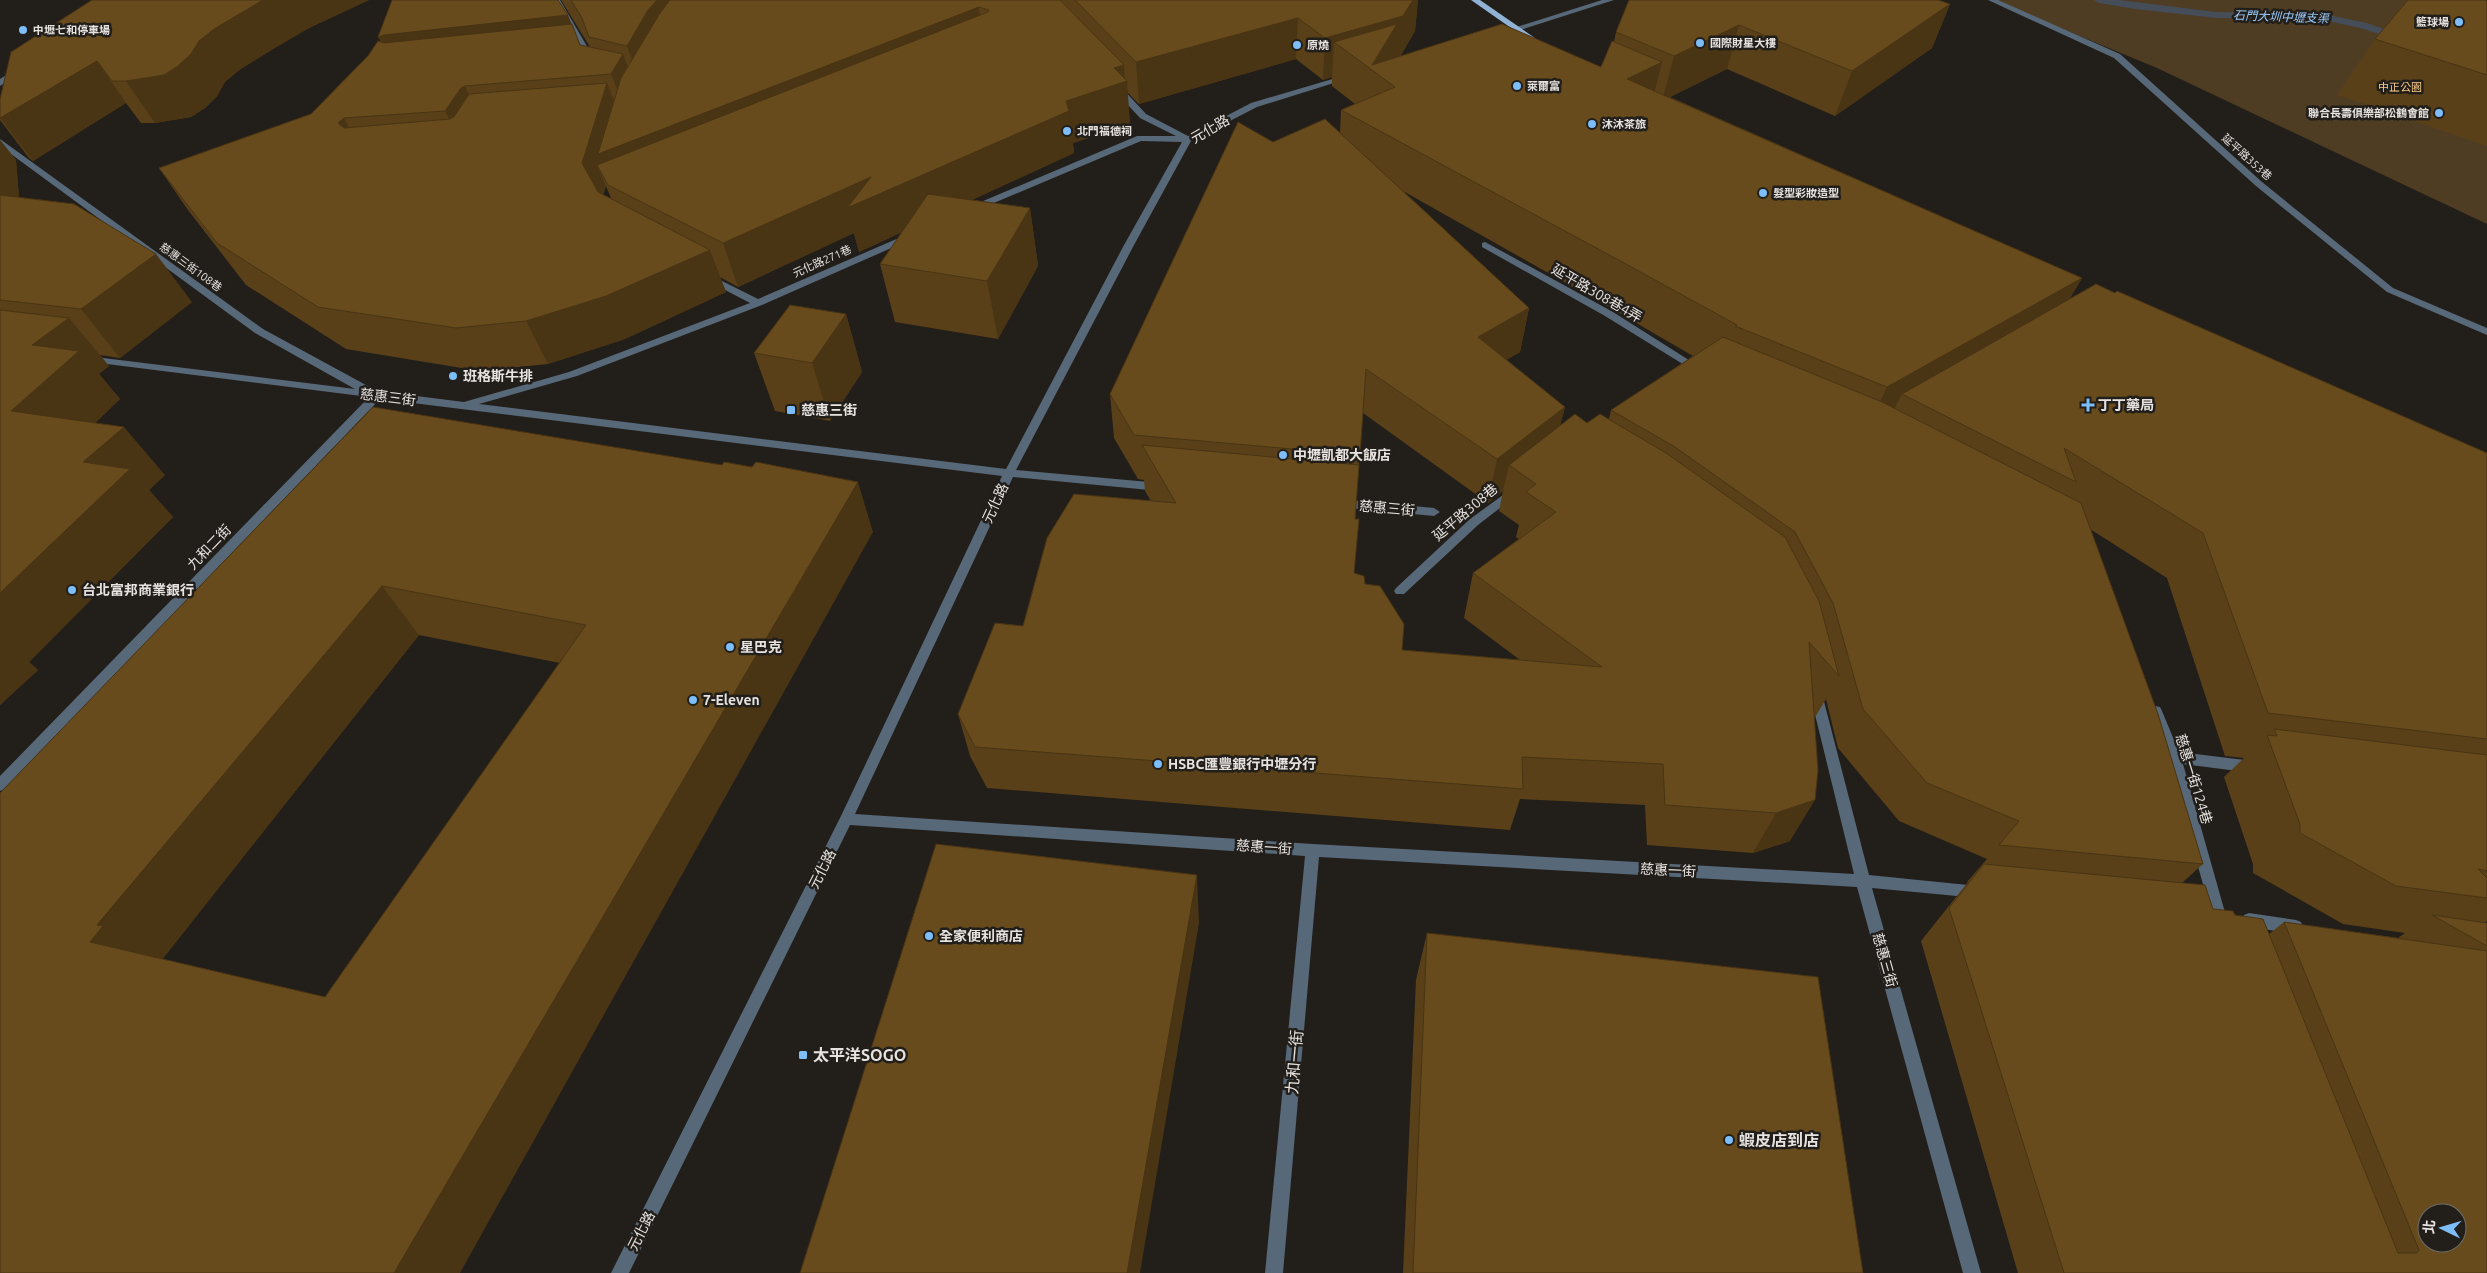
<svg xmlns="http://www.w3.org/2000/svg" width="2487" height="1273" font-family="Ubuntu,'Noto Sans TC',sans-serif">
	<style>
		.green { fill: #4e3d23 }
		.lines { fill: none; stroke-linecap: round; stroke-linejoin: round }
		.stream { fill: #454d58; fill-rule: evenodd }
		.minor { fill: #576879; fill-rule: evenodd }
		.major { fill: #90b3d5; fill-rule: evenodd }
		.wall { fill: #594018; fill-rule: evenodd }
		.shaded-wall { fill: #493414 }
		.building { fill: #684b1c; stroke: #493414; fill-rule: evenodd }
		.poi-dot { fill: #7dbef9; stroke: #221e1a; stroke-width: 2 }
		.labels { text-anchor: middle; stroke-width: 5; stroke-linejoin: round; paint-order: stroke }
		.far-poi-label { font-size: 11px; font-weight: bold; fill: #e6e3e0; stroke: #221e1a; text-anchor: start }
		.far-park-label { font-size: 11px; fill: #fccb85; stroke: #221e1a }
		.far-street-label { font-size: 11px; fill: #e6e3e0; stroke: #221e1a }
		.far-water-label { font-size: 12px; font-style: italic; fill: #9acbf9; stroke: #221e1a }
		.street-label { font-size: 14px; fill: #e6e3e0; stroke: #221e1a }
		.poi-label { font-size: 14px; font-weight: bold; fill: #e6e3e0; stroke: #221e1a; text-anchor: start }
		.near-poi-label { font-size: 16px; font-weight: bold; fill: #e6e3e0; stroke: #221e1a; text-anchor: start }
		.near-street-label { font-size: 16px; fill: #e6e3e0; stroke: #221e1a }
	</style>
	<rect width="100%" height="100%" fill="#221e1a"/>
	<polygon class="green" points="1993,0 2487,0 2487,224 2157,68"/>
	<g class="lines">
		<polygon class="stream" points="2094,0 2119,0 2216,12 2319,13 2367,23 2409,38 2403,41 2360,28 2319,19 2216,18 2135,9 2099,3"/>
		<g class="minor">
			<polygon points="552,0 560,0 595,60 594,62 587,60"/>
			<polygon points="1602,0 1614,0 1508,34 1501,32"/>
			<polygon points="1988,0 1998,0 2120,54 2262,182 2393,288 2487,328 2487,335 2387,292 2256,186 2114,58"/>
			<polygon points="16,69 23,71 0,86 0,79"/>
			<polygon points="1346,75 1353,77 1257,107 1191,141 1134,245 1016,470 1160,483 1166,487 1160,491 1013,477 855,814 1313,844 1854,874 1810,694 1811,690 1821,690 1869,875 1978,886 1983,887 1985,892 1983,897 1978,898 1872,888 1981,1273 1963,1273 1857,887 1319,857 1283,1273 1265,1273 1305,856 850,825 629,1273 611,1273 841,816 1002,476 380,399 5,789 0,791 0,776 369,397 83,361 83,357 87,356 355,389 255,333 0,146 0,139 263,329 377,391 464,402 569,372 750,303 706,280 706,276 712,276 758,299 908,234 914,234 914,238 762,305 577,376 479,404 1006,469 1124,245 1182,142 1141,141 975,211 969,211 969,207 1137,136 1176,136 1140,118 1115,91 1115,87 1121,87 1146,114 1188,136 1251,103"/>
			<polygon points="1485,242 1613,312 1703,369 1702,371 1694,371 1605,316 1482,247 1482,243"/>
			<polygon points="1514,487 1520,491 1518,494 1478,525 1404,594 1396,594 1394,591 1396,588 1470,519"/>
			<polygon points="1339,499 1434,508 1440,512 1434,516 1339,507 1333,503"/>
			<polygon points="2155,706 2160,707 2162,711 2179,752 2253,761 2258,763 2260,767 2258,771 2253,773 2183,764 2228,923 2226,928 2221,930 2216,928 2214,923 2167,757 2148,711 2150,707"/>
			<polygon points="2249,913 2296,920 2301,922 2303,927 2301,932 2296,934 2249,927 2244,925 2242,920 2244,915"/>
		</g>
		<polygon class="major" points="1471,0 1480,0 1535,38 1528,40"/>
	</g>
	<g class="wall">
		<polygon points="92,0 369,0 309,28 273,49 239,70 225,82 217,96 205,108 191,117 155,123 141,123 126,103 33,161 29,158 0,120 0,99"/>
		<path d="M561 0H1418L1415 31 1400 57 1601 67 1614 42 1616 32 1950 4 1932 48 1835 116 1727 69 1670 97 2082 278 2070 298 2487 453V921L2484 923H2487V1273H2018L1921 941 1968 882H1967L1987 859 1899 821 1838 748 1826 699 1814 719 1790 841 1753 853 1647 845 1645 805 1520 799 1510 830 987 788 970 756 958 714 1023 626 1151 501 1145 491 1144 480 1138 479 1114 438 1110 394 1273 142 1340 133 1341 110 1355 104 1332 86V77L1323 80 1296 59 1139 104 1127 92 1130 124 1073 143 1074 153 972 200 1030 208 1038 266 998 339 895 322 880 264 902 232 859 252 854 233 738 287 720 277 726 292 625 339 548 364 480 371 346 349 246 285 188 210 159 168 311 114 381 42 571 24 580 45 590 47ZM606 186 611 198 603 195ZM1403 191 1614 310 1693 356 1611 410 1609 419 1587 423 1560 425 1565 407 1506 360 1520 352 1529 308ZM1363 413 1488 503 1503 491 1499 511 1519 525 1516 537 1519 539 1473 573 1464 618 1520 660 1402 650 1365 584 1354 573 1355 519ZM2090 529 2167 578 2225 756 2244 758 2224 777 2253 864V873L2343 924 2405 933 2398 938 2284 922 2269 934 2235 915 2213 909 2182 883 2203 864Z"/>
		<polygon points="2487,1 2487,146 2337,95 2375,39"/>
		<polygon points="0,140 16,160 19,198 192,302 120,358 100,355 109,366 99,374 120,399 95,423 165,475 149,490 173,517 29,662 38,670 0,705"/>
		<polygon points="846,314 862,372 830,421 775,411 754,353"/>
		<path d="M373 407 873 532 0 1273ZM419 635 560 663 325 997 162 959Z"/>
		<polygon points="1427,933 1863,1273 1403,1273 1416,980"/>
	</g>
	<g class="shaded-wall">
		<polygon points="263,0 369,0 309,28 273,49 239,70 225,82 217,96 205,108 191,117 155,123 126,81 199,41 214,29"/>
		<polygon points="657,0 765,0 642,88 627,46 648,10"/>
		<polygon points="1413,0 1418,0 1415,31 1386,80 1334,42 1332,77 1323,80 1325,38"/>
		<polygon points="1950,4 1932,48 1835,116 1852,71"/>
		<polygon points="979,7 985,48 597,165 606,186 600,205 582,163 607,83 623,124"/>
		<polygon points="568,15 584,56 400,79 378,37 384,35"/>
		<polygon points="1298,18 1296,59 1139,104 1136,62"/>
		<polygon points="1739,25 1727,69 1662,101 1674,56"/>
		<polygon points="623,54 638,95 627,115 611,74"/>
		<polygon points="97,61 126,103 33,161 0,118"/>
		<polygon points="1662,62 1651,106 1627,79"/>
		<polygon points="1124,65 1125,82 1127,81 1130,124 1073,143 1074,153 859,252 854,233 738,287 723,243 871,177 1066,101 1114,68"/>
		<polygon points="465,86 485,127 466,152 445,111 461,88"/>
		<polygon points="344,118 367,160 338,123"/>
		<polygon points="0,140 16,160 22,241 0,214"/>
		<polygon points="1030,208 1038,266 998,339 987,281"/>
		<polygon points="710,250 726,292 625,339 548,364 526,321"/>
		<polygon points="156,254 192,302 120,358 81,309"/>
		<polygon points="2082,278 2055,324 1902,394 1889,419 1865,433 1887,387"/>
		<polygon points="1529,308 1520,352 1470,381 1478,337"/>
		<polygon points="846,314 862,372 830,421 812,363"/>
		<polygon points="69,318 109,366 99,374 120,399 56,459 11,411 32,345"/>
		<polygon points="1565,407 1554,451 1509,465 1503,491 1488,503 1497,459"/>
		<polygon points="124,427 165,475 149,490 173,517 29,662 38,670 0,705 0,593 83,462"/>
		<polygon points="858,482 873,532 460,1273 394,1273"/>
		<polygon points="382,586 419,635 158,965 90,942 97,925"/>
		<polygon points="1815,800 1790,841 1753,853 1776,813"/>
		<polygon points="1197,875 1199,923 1140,1273 1127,1273"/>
	</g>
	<g class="building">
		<polygon points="92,0 263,0 214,29 199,41 191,54 178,66 164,75 126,81 112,81 97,61 0,118 0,99 11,52"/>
		<polygon points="392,0 558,0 568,15 384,35 378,37"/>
		<polygon points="571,0 657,0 648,10 627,46 589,37 582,18"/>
		<polygon points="670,0 1060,0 1124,65 1114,68 1127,81 1066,101 1069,111 847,208 871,177 723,243 608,185 597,165 988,12 989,10 979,7 598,154 621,78 660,13"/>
		<polygon points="1075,0 1413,0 1403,16 1325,38 1298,18 1136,62"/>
		<polygon points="1629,0 1938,0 1950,4 1852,71 1739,25 1674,56 1616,32"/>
		<polygon points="2408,0 2484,0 2487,1 2487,75 2375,39"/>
		<polygon points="572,24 580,45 623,54 611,74 465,86 461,88 445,111 344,118 338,123 344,128 450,119 454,117 469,94 607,83 582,163 598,192 710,250 606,296 526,321 456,328 318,307 217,243 159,168 311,114 368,56 378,41 384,43"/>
		<polygon points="1397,24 1372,65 1502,24 1601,67 1612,41 1662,62 1627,79 2082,278 1887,387 1735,326 1737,325 1626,264 1341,110 1395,87 1334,42"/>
		<polygon points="1325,119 1529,308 1478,337 1565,407 1497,459 1366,369 1360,455 1134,435 1110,394 1238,122 1273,142"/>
		<polygon points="928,194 1030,208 987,281 880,264"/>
		<polygon points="0,195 74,204 156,254 81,309 0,300"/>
		<polygon points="2096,284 2115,293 2117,291 2487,453 2487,739 2268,713 2203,533 2064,448 2076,482 1902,394"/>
		<polygon points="790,305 846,314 812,363 754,353"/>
		<polygon points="0,310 69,318 32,345 79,351 11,411 124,427 83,462 130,469 0,593"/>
		<polygon points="1723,337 1882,402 2081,503 2158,714 2203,864 1999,845 2019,821 1927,783 1863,709 1833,603 1795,532 1675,447 1611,410"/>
		<path d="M373 407 722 465 724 462 752 467 756 462 858 482 394 1273H0V793ZM382 586 586 625 325 997 90 942 103 926 97 925Z"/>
		<polygon points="1575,414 1587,423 1600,414 1666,453 1785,537 1819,601 1839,676 1809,642 1818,770 1815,800 1776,813 1665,805 1663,764 1522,757 1523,789 975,747 958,714 995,623 1023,626 1047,538 1074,494 1176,503 1142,445 1359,465 1355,519 1359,519 1354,573 1364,576 1365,584 1380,586 1404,624 1402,650 1602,667 1473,573 1556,512 1526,492 1536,484 1509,465"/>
		<polygon points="2274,729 2487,755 2487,871 2478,869 2487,878 2487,898 2396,886 2300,833 2300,824 2267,735 2277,736"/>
		<polygon points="936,844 1197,875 1127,1273 800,1273"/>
		<path d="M1984 864 2205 885 2213 909 2233 911 2235 915 2263 919 2398 1253H2417L2419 1250 2284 922 2487 951V1273H2064L1949 908ZM2427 1213H2457V1243H2427Z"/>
		<polygon points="2432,915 2487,923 2487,946"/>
		<polygon points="1427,933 1818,977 1863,1273 1413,1273"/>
	</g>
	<g class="poi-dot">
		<circle cx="2459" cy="22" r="5"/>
		<circle cx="23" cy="30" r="5"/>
		<circle cx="1700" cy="43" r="5"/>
		<circle cx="1297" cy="45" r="5"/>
		<circle cx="1517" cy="86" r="5"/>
		<circle cx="2439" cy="113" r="5"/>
		<circle cx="1592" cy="124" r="5"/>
		<circle cx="1067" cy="131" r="5"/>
		<circle cx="1763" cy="193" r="5"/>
		<circle cx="453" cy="376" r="5"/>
		<path d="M2085.5 397.5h5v5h5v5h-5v5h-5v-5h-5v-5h5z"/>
		<rect x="786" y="405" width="10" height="10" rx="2.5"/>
		<circle cx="1283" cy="455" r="5"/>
		<circle cx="72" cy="590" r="5"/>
		<circle cx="730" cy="647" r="5"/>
		<circle cx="693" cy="700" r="5"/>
		<circle cx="1158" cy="764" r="5"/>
		<circle cx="929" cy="936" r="5"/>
		<rect x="798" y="1050" width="10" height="10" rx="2.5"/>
		<circle cx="1729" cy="1140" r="5"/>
	</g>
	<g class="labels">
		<g class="far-poi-label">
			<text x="2449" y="26" text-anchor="end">籃球場</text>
			<text x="33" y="34">中壢七和停車場</text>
			<text x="1710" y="47">國際財星大樓</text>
			<text x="1307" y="49">原燒</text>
			<text x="1527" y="90">萊爾富</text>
			<text x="2429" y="117" text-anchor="end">聯合長壽俱樂部松鶴會館</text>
			<text x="1602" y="128">沐沐茶旅</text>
			<text x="1077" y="135">北門福德祠</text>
			<text x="1773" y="197">髮型彩妝造型</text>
		</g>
		<g class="far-park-label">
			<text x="2400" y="91">中正公園</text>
		</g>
		<g class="far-street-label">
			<text transform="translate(2247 157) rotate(42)" y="4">延平路353巷</text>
			<text transform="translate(822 261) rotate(-24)" y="4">元化路271巷</text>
			<text transform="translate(191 267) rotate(36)" y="4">慈惠三街108巷</text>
		</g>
		<g class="far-water-label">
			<text transform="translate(2281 17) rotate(2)" y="4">石門大圳中壢支渠</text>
		</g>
		<g class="street-label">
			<text transform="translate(1210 129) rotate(-30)" y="5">元化路</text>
			<text transform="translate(1597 293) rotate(30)" y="5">延平路308巷4弄</text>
			<text transform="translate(388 397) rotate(7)" y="5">慈惠三街</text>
			<text transform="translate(995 503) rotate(-65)" y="5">元化路</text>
			<text transform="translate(1387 508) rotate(5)" y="5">慈惠三街</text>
			<text transform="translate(1465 512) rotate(-40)" y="5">延平路308巷</text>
			<text transform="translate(209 547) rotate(-46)" y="5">九和二街</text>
			<text transform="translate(2194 779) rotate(73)" y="5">慈惠一街124巷</text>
			<text transform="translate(1264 847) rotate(4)" y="5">慈惠一街</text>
			<text transform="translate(822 869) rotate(-63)" y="5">元化路</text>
			<text transform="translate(1668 870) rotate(3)" y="5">慈惠一街</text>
			<text transform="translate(1885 960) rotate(74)" y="5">慈惠三街</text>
			<text transform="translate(641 1231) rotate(-63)" y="5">元化路</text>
		</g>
		<g class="poi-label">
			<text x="463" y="381">班格斯牛排</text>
			<text x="2098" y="410">丁丁藥局</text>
			<text x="801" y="415">慈惠三街</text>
			<text x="1293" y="460">中壢凱都大飯店</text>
			<text x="82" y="595">台北富邦商業銀行</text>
			<text x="740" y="652">星巴克</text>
			<text x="703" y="705">7-Eleven</text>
			<text x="1168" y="769">HSBC匯豐銀行中壢分行</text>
			<text x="939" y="941">全家便利商店</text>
		</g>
		<g class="near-poi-label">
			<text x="813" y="1061">太平洋SOGO</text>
			<text x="1739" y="1146">蝦皮店到店</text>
		</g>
		<g class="near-street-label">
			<text transform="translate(1294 1062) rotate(-85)" y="6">九和一街</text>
		</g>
	</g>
	<g transform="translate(2442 1228) rotate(275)"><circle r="24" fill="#221e1a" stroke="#706d69"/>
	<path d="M0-4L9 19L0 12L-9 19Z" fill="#7dbef9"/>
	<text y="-8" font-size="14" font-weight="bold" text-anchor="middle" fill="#e6e3e0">北</text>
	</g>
</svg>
